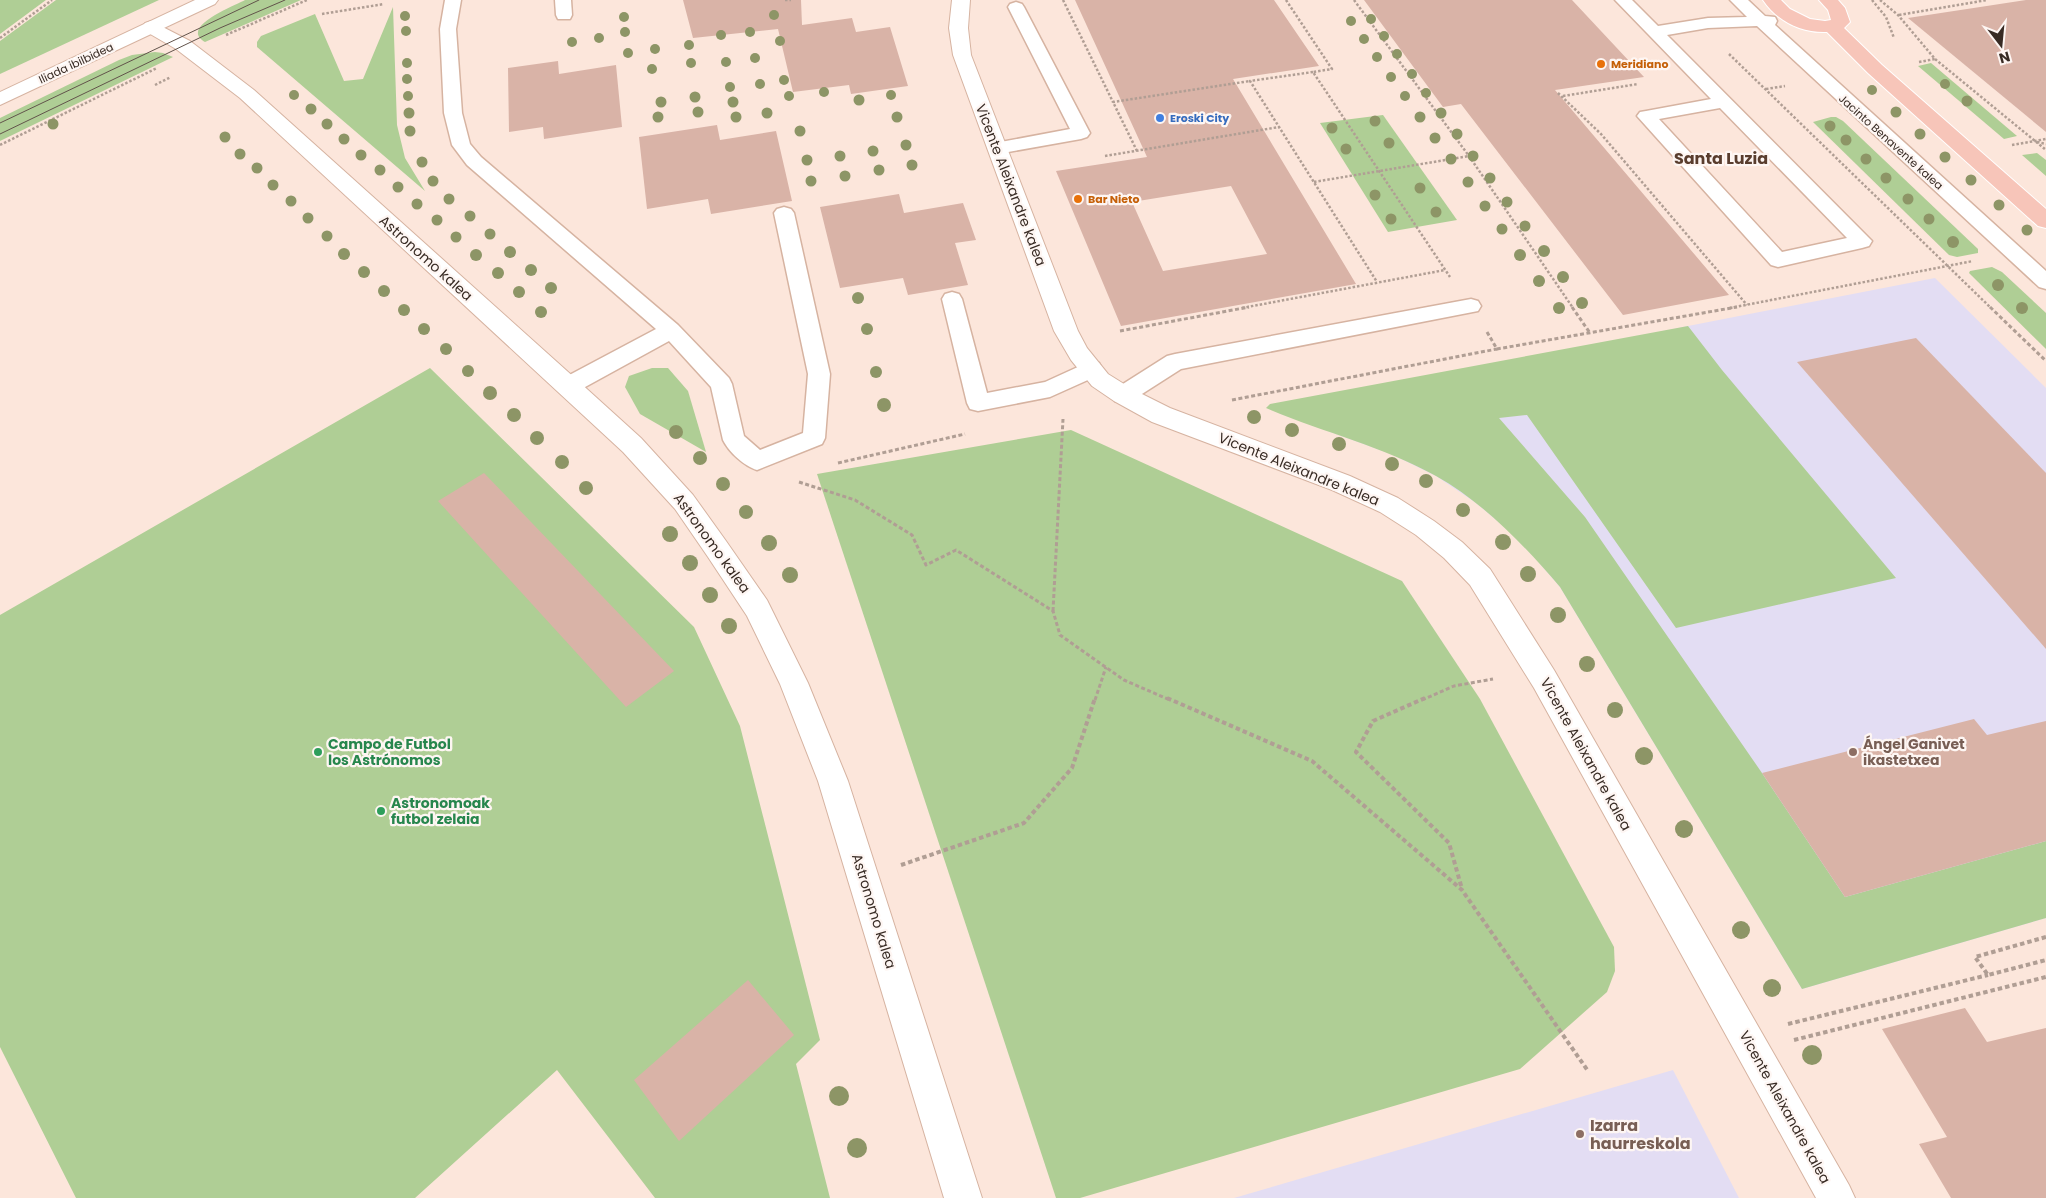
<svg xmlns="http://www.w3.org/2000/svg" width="2046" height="1198" font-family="Poppins,sans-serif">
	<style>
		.education { fill: #e3ddf3 }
		.green { fill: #afce95 }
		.building { fill: #d9b3a7; fill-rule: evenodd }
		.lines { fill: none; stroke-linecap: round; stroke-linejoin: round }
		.service-casing { stroke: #d6b3a1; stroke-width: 3 }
		.minor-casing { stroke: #d6b3a1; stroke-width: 2 }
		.secondary-casing { stroke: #d6b3a1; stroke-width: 2 }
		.primary-casing { stroke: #fff; stroke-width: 2 }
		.path-far2 { stroke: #b09e94; stroke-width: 2.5; stroke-dasharray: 2.5 2; stroke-linecap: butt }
		.path-far1 { stroke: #b09e94; stroke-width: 3; stroke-dasharray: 4 2.5; stroke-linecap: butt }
		.path { stroke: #b09e94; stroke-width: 4; stroke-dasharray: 4.5 3; stroke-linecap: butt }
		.service { fill: #fff; fill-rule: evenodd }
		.minor { fill: #fff; fill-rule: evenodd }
		.secondary { fill: #fff; fill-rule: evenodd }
		.primary { fill: #f7c5b9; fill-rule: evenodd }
		.tram { stroke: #62534b; stroke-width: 1 }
		.tree { fill: #8d9566 }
		.food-dot { fill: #e8710a; stroke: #fef6f3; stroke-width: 2 }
		.shop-dot { fill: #3f7fe0; stroke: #fef6f3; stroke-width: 2 }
		.leisure-dot { fill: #2e9e5b; stroke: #fef6f3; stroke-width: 2 }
		.education-dot { fill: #8d6e63; stroke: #fef6f3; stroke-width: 2 }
		.labels { text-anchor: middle; stroke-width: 4.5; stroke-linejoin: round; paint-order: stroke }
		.far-street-label { font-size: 11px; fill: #382b24; stroke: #fef6f3 }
		.far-food-label { font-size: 11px; font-weight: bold; fill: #c56008; stroke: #fef6f3; text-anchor: start }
		.far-shop-label { font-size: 11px; font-weight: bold; fill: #366cbe; stroke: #fef6f3; text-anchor: start }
		.street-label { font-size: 14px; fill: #382b24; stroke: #fef6f3 }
		.leisure-label { font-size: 14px; font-weight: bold; fill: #27864d; stroke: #fef6f3; text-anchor: start }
		.education-label { font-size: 14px; font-weight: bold; fill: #785e54; stroke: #fef6f3; text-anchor: start }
		.far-district-label { font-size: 16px; font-weight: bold; fill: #593d2e; stroke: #fef6f3 }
		.near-education-label { font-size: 16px; font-weight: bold; fill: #785e54; stroke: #fef6f3; text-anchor: start }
	</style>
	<rect width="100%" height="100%" fill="#fce6db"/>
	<g class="education">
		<polygon points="1935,278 2046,388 2046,918 1802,989 1560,587 1535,558 1508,530 1476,503 1436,476 1391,454 1281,414 1688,326"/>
		<polygon points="1673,1070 1739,1198 1234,1198"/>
	</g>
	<g class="green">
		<polygon points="0,0 46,0 0,34"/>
		<polygon points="56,0 159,0 0,74 0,41"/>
		<path d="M245 0H301L205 42C178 27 236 5 245 0Z"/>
		<polygon points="393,7 397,125 405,158 425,191 257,47 257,42 261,36 315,14 344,81 363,79"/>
		<polygon points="155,52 163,53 173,57 0,141 0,118 119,60 132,55"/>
		<polygon points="1931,63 2017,136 2004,139 1918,66"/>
		<polygon points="1383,115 1457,220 1388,232 1320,123"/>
		<polygon points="1831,117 1836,117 1843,121 1978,249 1978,253 1957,257 1949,255 1813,122"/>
		<polygon points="2037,153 2046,160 2046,176 2022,155"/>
		<polygon points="1992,267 2002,272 2046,313 2046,349 1969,273 1970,271"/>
		<path d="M1688 326 1722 370 1896 578 1676 628 1527 415 1499 418 1585 517 1762 773 1845 897 2046 841V918L1802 989 1560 587C1524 545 1484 503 1436 476 1382 446 1322 432 1266 408L1270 404Z"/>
		<polygon points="430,368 694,627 740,726 820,1040 796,1064 830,1198 655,1198 557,1070 415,1198 76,1198 0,1047 0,615"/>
		<polygon points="652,368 668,368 688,391 706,452 640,414 625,387 629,376"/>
		<polygon points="1071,430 1402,581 1480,699 1614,947 1615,971 1607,992 1520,1069 1080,1198 1056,1198 817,474"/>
	</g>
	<g class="building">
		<polygon points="683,0 801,0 802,25 852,18 856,32 890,27 908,86 851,94 849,85 793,92 778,29 693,38"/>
		<path d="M1075 0H1274L1319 66 1233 79 1356 284 1121 326 1056 171 1147 157ZM1231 186 1267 254 1163 271 1132 202Z"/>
		<polygon points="1364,0 1572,0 1644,77 1555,90 1729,295 1623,315 1461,104 1443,107"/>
		<polygon points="2026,0 2046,0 2046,132 1908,18"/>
		<polygon points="558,61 559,74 616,65 622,127 544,139 543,127 509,132 508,68"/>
		<polygon points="717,125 720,140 776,131 792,201 711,214 708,199 647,209 639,137"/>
		<polygon points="899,194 904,213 963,203 976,240 955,243 968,285 908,295 903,278 840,288 820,207"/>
		<polygon points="1916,338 2046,473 2046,649 1797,362"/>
		<polygon points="484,473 674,671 626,707 438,501"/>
		<polygon points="1974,719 1987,735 2046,721 2046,841 1845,897 1762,773"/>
		<polygon points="748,980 794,1035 679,1141 634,1080"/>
		<polygon points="1965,1008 1987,1042 2046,1028 2046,1198 1951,1198 1919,1144 1947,1137 1882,1029"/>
	</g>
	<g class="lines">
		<defs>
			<g id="service">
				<path d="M445 0H461L456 29 462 113 470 144 481 157 678 325 729 378 732 384 744 436 760 450 803 433 808 374 774 213 777 209 784 207 791 209 794 213 830 374 825 438 822 444 757 470C744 466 729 452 723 440L711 387 669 341 576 392 568 394 560 392 557 386 560 380 656 329 467 165 452 145 444 113 440 29Z"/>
				<polygon points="555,0 571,0 572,15 570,19 558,19 556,15"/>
				<path d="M1615 0H1632L1658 26 1708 18 1747 17 1730 0H1748L1765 16 1775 17 1777 21 1775 25 2046 271V289L2039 287 1757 26 1708 28 1667 35 1872 241 1869 246 1862 248 1778 267 1771 265 1637 116 1640 112 1646 111 1711 99ZM1720 108 1847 238 1782 252 1659 119Z"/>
				<polygon points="1016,2 1022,4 1024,7 1090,133 1087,137 1081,139 997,154 990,152 988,148 990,144 1070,129 1008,7 1010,4"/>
				<polygon points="952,292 959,294 962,299 987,393 1045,382 1091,361 1099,363 1102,369 1099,375 1050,397 978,411 970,409 967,403 942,299 945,294"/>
				<polygon points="1471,299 1478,301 1481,306 1478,311 1181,369 1131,401 1123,403 1115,401 1112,395 1115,389 1167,356 1175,354"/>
			</g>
			<g id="minor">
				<polygon points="952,0 970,0 968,28 971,55 1078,331 1087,348 1108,374 1132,389 1170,408 1350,476 1398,498 1434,521 1462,542 1490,569 1554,670 1849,1185 1855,1198 1816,1198 1534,688 1470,585 1444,558 1416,535 1380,512 1332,490 1152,422 1114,401 1092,386 1071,360 1054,331 953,55 949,28"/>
				<polygon points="151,21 190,41 254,90 577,380 641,438 693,495 726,541 767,600 808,683 848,781 982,1198 944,1198 818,781 780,684 747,616 708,557 675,509 623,452 240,98 176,49 145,31 142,27 145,23"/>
			</g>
			<polygon id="secondary" points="195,0 218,0 215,4 0,105 0,92"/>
			<path id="primary" d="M1763 0H1781L1790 9 1810 19 1825 21 1831 20 1828 10 1819 0H1838L1845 8 1850 22 1844 28 1882 65 2046 209V228L2038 226 1868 73 1827 32C1801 33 1777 21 1763 0Z"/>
		</defs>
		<use href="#service" class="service-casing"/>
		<use href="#minor" class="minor-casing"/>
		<use href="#secondary" class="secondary-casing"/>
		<use href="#primary" class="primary-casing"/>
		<g class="path-far2">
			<polyline points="785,0 791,0"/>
			<polyline points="1063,0 1113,102"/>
			<polyline points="1286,0 1332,69 1313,72 1450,277"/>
			<polyline points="1354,0 1469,156 1573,308"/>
			<polyline points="1872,0 1886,17 1894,38"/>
			<polyline points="1880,0 1898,15 1935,59 2046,150"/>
			<polyline points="322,14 384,4"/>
			<polyline points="1899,15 1987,0"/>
			<polyline points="226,35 307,0"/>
			<polyline points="0,38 52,0"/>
			<polyline points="1729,54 1991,308"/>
			<polyline points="1919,62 1935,59"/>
			<polyline points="1313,72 1250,81 1377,282"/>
			<polyline points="155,85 171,77"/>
			<polyline points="1766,89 1785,86"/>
			<polyline points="1558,93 1601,134 1747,305"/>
			<polyline points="1563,96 1638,84"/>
			<polyline points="2037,142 2046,144"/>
			<polyline points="0,145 157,68"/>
			<polyline points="2012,145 2046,139"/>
			<polyline points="1137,151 1113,102 1250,81"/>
			<polyline points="1105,156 1279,127"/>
			<polyline points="1314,182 1469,156"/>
			<polyline points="1242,308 1445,270"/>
			<polyline points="1730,308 1973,261"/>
		</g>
		<g class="path-far1">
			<polyline points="1572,307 1590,333"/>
			<polyline points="1990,307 2046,361"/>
			<polyline points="1120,331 1249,307"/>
			<polyline points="1487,332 1497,349 1737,307"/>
			<polyline points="1232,400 1497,349"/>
			<polyline points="838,463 965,434"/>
			<polyline points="799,482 855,500 912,535 926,565 956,550 1053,611 1060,635 1124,680 1170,700"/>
			<polyline points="1053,611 1063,419"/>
			<polyline points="1095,700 1106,667"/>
			<polyline points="1422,700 1454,686 1493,679"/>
		</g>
		<g class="path">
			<polyline points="1167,698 1312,761 1462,890 1588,1071"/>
			<polyline points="1425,698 1373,721 1356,752 1449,843 1462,889"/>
			<polyline points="901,865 1024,823 1072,768 1095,698"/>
			<polyline points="2046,937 1975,957 1988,975 2046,960"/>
			<polyline points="1788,1024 1988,975"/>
			<polyline points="1794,1040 2046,977"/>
		</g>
		<use href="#service" class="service"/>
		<use href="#minor" class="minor"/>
		<use href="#secondary" class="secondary"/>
		<use href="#primary" class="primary"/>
		<g class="tram">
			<polyline points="0,123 259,0"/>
			<polyline points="0,134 220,28 285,0"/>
		</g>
	</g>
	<g class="tree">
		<circle cx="774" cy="15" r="5"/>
		<circle cx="405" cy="16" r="5"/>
		<circle cx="624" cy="17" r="5"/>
		<circle cx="1371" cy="19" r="5"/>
		<circle cx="1351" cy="21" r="5"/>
		<circle cx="406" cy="31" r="5"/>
		<circle cx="625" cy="32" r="5"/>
		<circle cx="750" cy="32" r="5"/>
		<circle cx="721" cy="35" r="5"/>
		<circle cx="1384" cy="36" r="5"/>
		<circle cx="599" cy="38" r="5"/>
		<circle cx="1364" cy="39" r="5"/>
		<circle cx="780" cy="41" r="5"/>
		<circle cx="572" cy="42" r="5"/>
		<circle cx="689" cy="45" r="5"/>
		<circle cx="655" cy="49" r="5"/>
		<circle cx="628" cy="53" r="5"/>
		<circle cx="1397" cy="54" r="5"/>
		<circle cx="1377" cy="57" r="5"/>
		<circle cx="755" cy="58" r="5"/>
		<circle cx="726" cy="62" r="5"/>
		<circle cx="407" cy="63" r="5"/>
		<circle cx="691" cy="63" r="5"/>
		<circle cx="652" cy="69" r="5"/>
		<circle cx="1412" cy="74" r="5"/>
		<circle cx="1391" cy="77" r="5"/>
		<circle cx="407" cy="79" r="5"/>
		<circle cx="784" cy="80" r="5"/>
		<circle cx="760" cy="84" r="5"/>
		<circle cx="1945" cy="84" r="5"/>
		<circle cx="730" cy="87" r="5"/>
		<circle cx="1872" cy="90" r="5"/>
		<circle cx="824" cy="92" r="5"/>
		<circle cx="1426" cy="93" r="5"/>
		<circle cx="294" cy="95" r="5"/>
		<circle cx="891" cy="95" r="5"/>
		<circle cx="408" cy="96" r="5"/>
		<circle cx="789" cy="96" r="5"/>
		<circle cx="1405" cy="96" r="5"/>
		<circle cx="695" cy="97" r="5.5"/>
		<circle cx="859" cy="100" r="5.5"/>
		<circle cx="1967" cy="101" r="5.5"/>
		<circle cx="661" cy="102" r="5.5"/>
		<circle cx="733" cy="102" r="5.5"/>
		<circle cx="311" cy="109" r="5.5"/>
		<circle cx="698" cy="112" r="5.5"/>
		<circle cx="1896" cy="112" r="5.5"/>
		<circle cx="409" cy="113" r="5.5"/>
		<circle cx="767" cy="113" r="5.5"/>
		<circle cx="1441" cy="113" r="5.5"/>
		<circle cx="658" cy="117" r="5.5"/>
		<circle cx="736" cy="117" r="5.5"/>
		<circle cx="897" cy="117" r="5.5"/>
		<circle cx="1420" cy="117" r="5.5"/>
		<circle cx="1375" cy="121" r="5.5"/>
		<circle cx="53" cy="124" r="5.5"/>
		<circle cx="327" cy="124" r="5.5"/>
		<circle cx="1830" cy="126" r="5.5"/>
		<circle cx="1332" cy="128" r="5.5"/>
		<circle cx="410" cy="131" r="5.5"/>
		<circle cx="800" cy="131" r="5.5"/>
		<circle cx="1457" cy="134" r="5.5"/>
		<circle cx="1920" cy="134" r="5.5"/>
		<circle cx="225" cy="137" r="5.5"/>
		<circle cx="1435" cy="138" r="5.5"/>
		<circle cx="344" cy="139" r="5.5"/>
		<circle cx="1846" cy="140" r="5.5"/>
		<circle cx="1389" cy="143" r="5.5"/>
		<circle cx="906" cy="145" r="5.5"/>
		<circle cx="1346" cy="149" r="5.5"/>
		<circle cx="873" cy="151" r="5.5"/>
		<circle cx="240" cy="154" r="5.5"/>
		<circle cx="361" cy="155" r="5.5"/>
		<circle cx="840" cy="156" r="5.5"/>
		<circle cx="1473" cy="156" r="5.5"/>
		<circle cx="1945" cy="157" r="5.5"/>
		<circle cx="1451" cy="159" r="5.5"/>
		<circle cx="1866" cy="159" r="5.5"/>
		<circle cx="807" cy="160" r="5.5"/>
		<circle cx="422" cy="162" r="5.5"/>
		<circle cx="912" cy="165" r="5.5"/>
		<circle cx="257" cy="168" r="5.5"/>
		<circle cx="380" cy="170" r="5.5"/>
		<circle cx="879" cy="170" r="5.5"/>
		<circle cx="845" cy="176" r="5.5"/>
		<circle cx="1490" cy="178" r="5.5"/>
		<circle cx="1886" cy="178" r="5.5"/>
		<circle cx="1971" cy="180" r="5.5"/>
		<circle cx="433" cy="181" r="5.5"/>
		<circle cx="811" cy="181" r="5.5"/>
		<circle cx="1468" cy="182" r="5.5"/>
		<circle cx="273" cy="185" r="5.5"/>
		<circle cx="398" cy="187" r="5.5"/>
		<circle cx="1420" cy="188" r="5.5"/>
		<circle cx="1375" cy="195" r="5.5"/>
		<circle cx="449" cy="199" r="5.5"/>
		<circle cx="1908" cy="199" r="5.5"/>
		<circle cx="291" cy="201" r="5.5"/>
		<circle cx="1507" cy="202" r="5.5"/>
		<circle cx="417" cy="204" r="5.5"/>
		<circle cx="1999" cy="205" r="5.5"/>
		<circle cx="1485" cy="206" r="5.5"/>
		<circle cx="1436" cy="212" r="5.5"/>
		<circle cx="470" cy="216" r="5.5"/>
		<circle cx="308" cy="218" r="5.5"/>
		<circle cx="1391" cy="219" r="5.5"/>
		<circle cx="1929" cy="219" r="5.5"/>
		<circle cx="437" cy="220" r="5.5"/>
		<circle cx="1525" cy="226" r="5.5"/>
		<circle cx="1502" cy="229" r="5.5"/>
		<circle cx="2027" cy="230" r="5.5"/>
		<circle cx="490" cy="234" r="5.5"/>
		<circle cx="327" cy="236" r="5.5"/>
		<circle cx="456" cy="237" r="5.5"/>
		<circle cx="1953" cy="242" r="6"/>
		<circle cx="1544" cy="251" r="6"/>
		<circle cx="510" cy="252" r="6"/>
		<circle cx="344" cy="254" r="6"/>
		<circle cx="476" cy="255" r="6"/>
		<circle cx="1520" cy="255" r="6"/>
		<circle cx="531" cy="270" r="6"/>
		<circle cx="364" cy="272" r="6"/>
		<circle cx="498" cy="273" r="6"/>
		<circle cx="1563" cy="277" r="6"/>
		<circle cx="1539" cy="281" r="6"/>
		<circle cx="1998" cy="285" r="6"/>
		<circle cx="551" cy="288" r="6"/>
		<circle cx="384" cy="291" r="6"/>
		<circle cx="519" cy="292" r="6"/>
		<circle cx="858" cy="298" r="6"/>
		<circle cx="1582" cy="303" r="6"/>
		<circle cx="1559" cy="308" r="6"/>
		<circle cx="2022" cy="308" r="6"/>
		<circle cx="404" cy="310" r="6"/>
		<circle cx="541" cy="312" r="6"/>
		<circle cx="424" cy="329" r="6"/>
		<circle cx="867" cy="329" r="6"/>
		<circle cx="446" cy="349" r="6"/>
		<circle cx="468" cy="371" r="6"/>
		<circle cx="876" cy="372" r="6"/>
		<circle cx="490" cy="393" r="7"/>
		<circle cx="884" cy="405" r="7"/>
		<circle cx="514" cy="415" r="7"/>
		<circle cx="1254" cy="417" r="7"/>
		<circle cx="1292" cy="430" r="7"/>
		<circle cx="676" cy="432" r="7"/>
		<circle cx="537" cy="438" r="7"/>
		<circle cx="1339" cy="444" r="7"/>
		<circle cx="700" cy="458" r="7"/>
		<circle cx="562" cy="462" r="7"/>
		<circle cx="1392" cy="464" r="7"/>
		<circle cx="1426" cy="481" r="7"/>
		<circle cx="723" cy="484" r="7"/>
		<circle cx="586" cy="488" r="7"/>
		<circle cx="1463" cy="510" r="7"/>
		<circle cx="746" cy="512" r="7"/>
		<circle cx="670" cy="534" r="8"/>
		<circle cx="1503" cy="542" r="8"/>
		<circle cx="769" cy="543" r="8"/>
		<circle cx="690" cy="563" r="8"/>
		<circle cx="1528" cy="574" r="8"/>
		<circle cx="790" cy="575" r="8"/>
		<circle cx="710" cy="595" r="8"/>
		<circle cx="1558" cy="615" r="8"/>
		<circle cx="729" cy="626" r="8"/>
		<circle cx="1587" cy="664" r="8"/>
		<circle cx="1615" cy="710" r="8"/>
		<circle cx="1644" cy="756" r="9"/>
		<circle cx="1684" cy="829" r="9"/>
		<circle cx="1741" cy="930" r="9"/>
		<circle cx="1772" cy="988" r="9"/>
		<circle cx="1812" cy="1055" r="10"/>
		<circle cx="839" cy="1096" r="10"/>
		<circle cx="857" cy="1148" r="10"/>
	</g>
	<g class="food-dot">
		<circle cx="1601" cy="64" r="5"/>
		<circle cx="1078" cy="199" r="5"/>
	</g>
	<circle class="shop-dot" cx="1160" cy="118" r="5"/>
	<g class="leisure-dot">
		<circle cx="318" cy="752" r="5"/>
		<circle cx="381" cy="811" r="5"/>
	</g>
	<g class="education-dot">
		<circle cx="1853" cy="752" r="5"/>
		<circle cx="1580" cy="1134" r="5"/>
	</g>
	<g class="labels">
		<g class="far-street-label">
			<text transform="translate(76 63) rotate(-25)" y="4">Iliada ibilbidea</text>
			<text transform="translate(1891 142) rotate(42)" y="4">Jacinto Benavente kalea</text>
		</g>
		<g class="far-food-label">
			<text x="1611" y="68">Meridiano</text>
			<text x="1088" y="203">Bar Nieto</text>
		</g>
		<g class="far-shop-label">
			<text x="1170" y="122">Eroski City</text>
		</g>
		<g class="street-label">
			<text transform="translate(1011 185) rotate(69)" y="5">Vicente Aleixandre kalea</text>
			<text transform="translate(426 258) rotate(42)" y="5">Astronomo kalea</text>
			<text transform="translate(1299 469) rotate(22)" y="5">Vicente Aleixandre kalea</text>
			<text transform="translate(712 543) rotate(54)" y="5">Astronomo kalea</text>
			<text transform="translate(1586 754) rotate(61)" y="5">Vicente Aleixandre kalea</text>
			<text transform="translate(874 911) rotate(73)" y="5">Astronomo kalea</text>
			<text transform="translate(1785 1107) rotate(61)" y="5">Vicente Aleixandre kalea</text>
		</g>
		<g class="leisure-label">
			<text x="328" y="749">Campo de Futbol<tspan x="328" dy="16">los Astrónomos</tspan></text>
			<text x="391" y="808">Astronomoak<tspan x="391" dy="16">futbol zelaia</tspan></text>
		</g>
		<g class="education-label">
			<text x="1863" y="749">Ángel Ganivet<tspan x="1863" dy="16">ikastetxea</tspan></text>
		</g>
		<g class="far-district-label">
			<text x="1721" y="164">Santa Luzia</text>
		</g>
		<g class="near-education-label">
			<text x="1590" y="1131">Izarra<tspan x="1590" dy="18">haurreskola</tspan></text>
		</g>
	</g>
	<g transform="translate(2001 45) rotate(164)" stroke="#fef6f3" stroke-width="4" paint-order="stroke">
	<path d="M0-4L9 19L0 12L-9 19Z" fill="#382b24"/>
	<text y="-8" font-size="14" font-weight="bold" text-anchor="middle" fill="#382b24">N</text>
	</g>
</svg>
